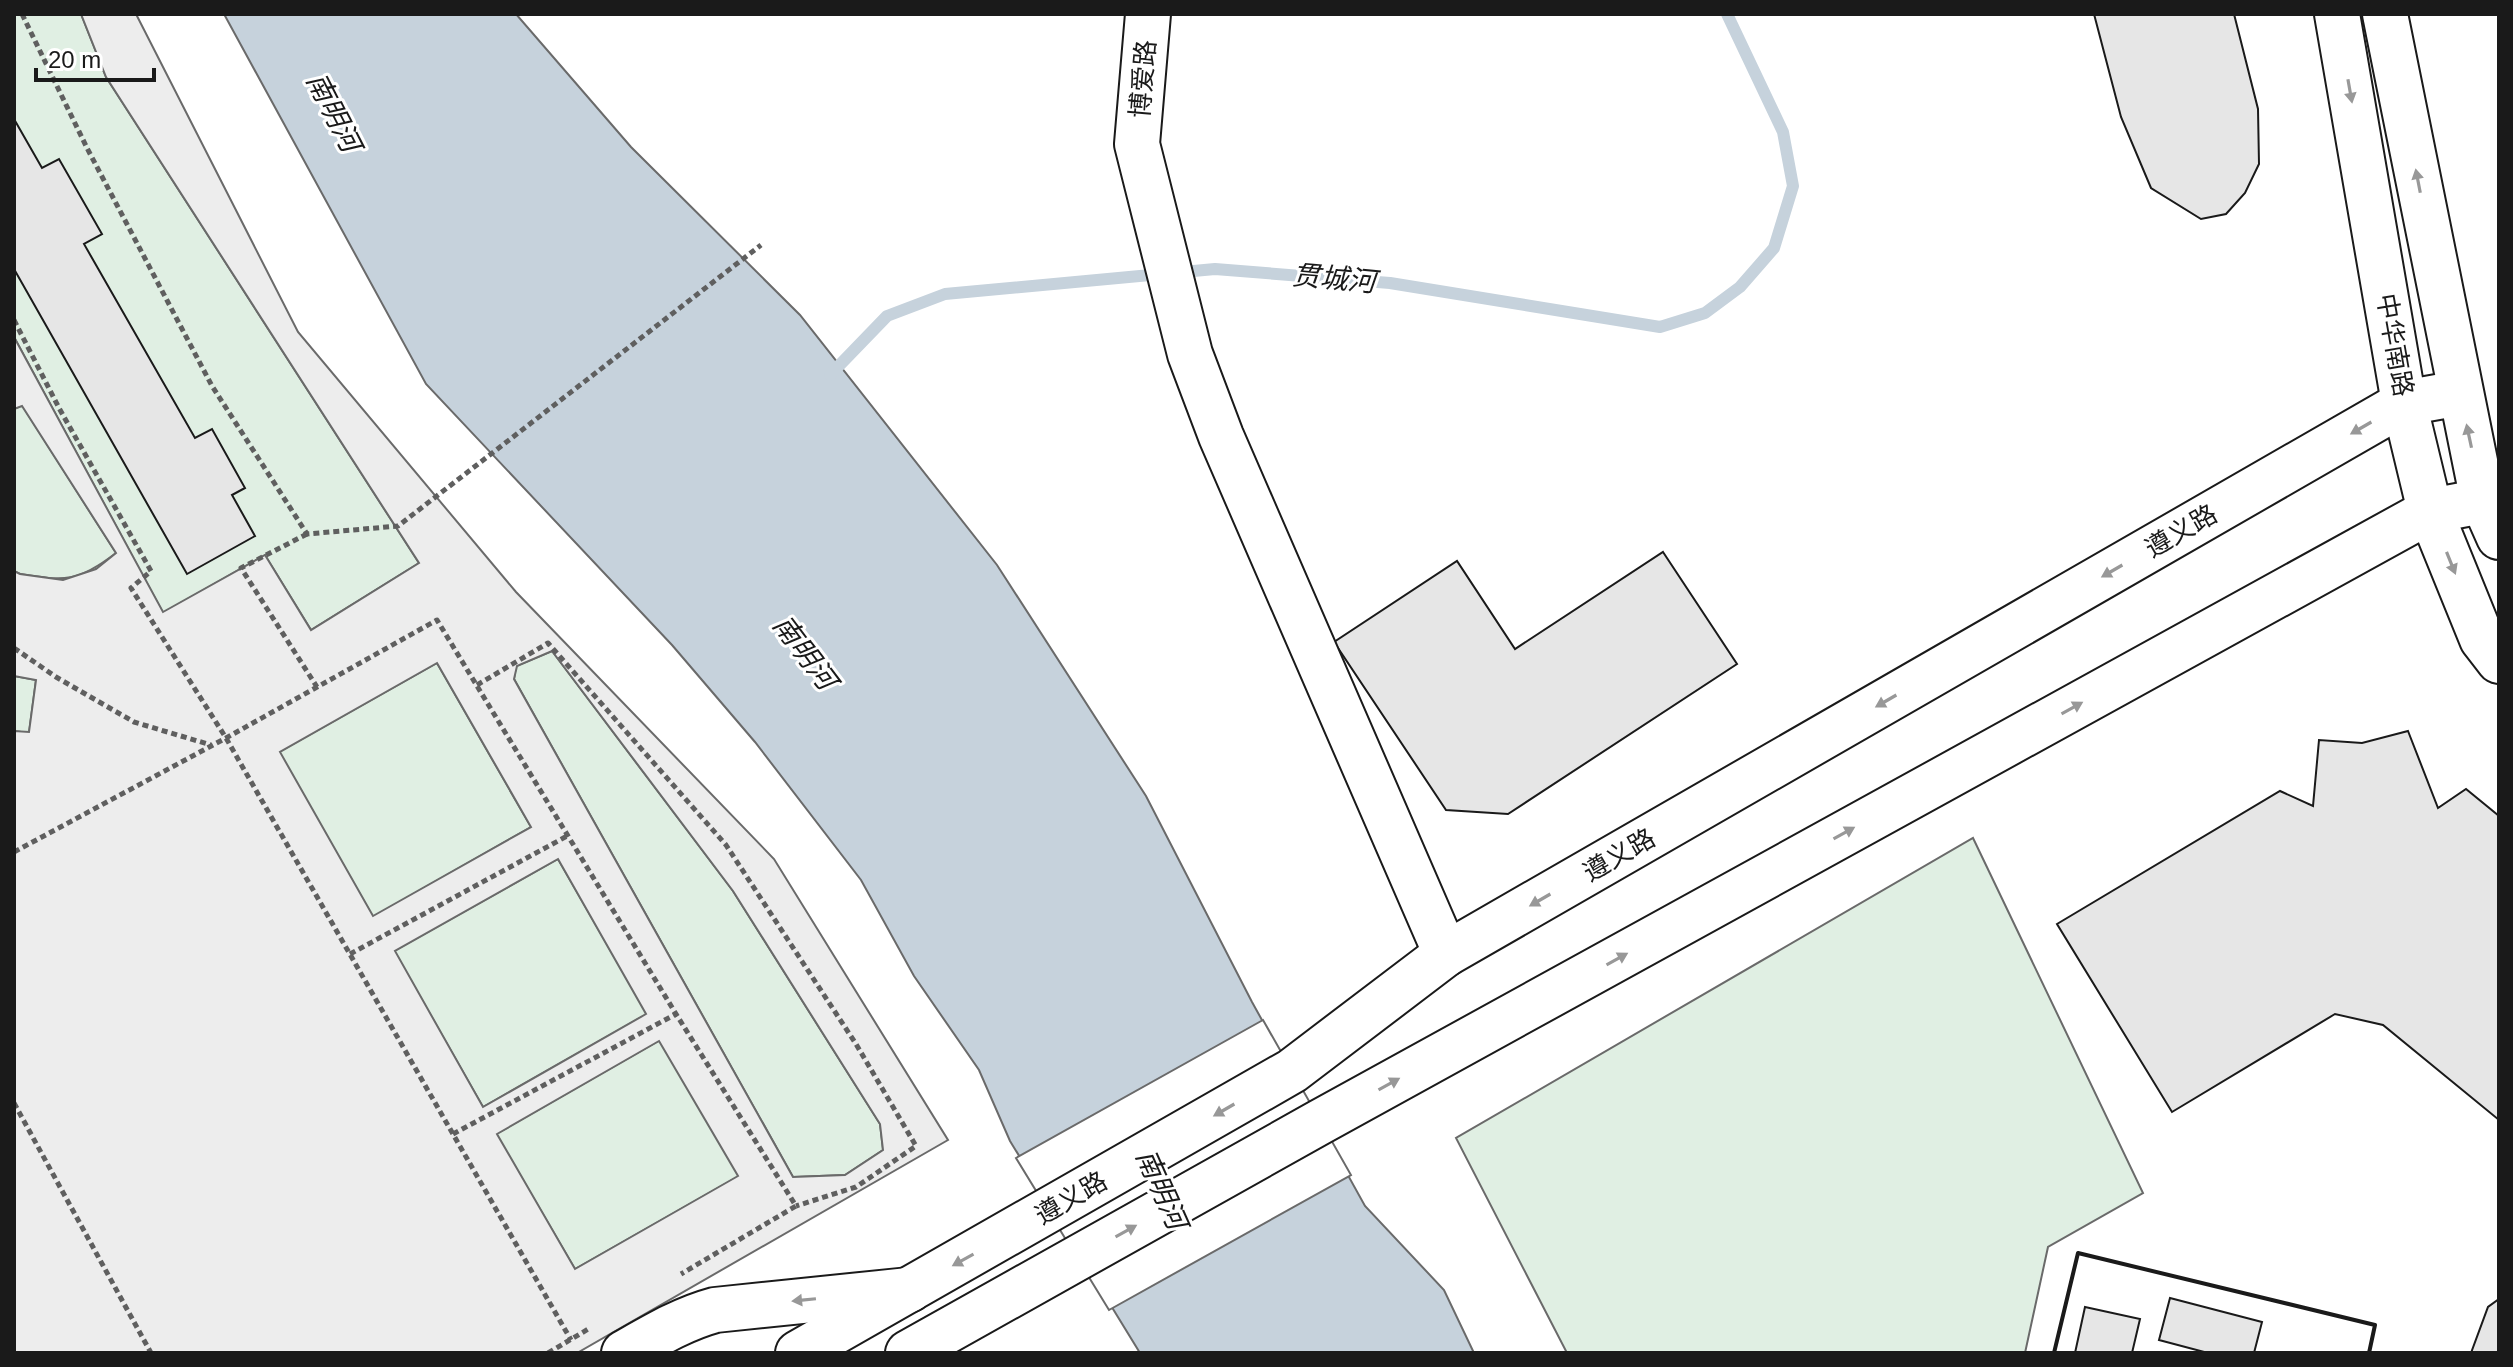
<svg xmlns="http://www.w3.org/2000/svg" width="2513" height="1367" font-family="Helvetica,'Noto Sans SC',sans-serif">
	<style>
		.green { fill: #e0efe3; stroke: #6a6a6a; stroke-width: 2 }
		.parking { fill: #ededed; stroke: #6a6a6a; stroke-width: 2; fill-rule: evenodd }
		.water { fill: #c6d2dc; stroke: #6a6a6a; stroke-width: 2 }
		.pier { fill: #fff; stroke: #6a6a6a; stroke-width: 2 }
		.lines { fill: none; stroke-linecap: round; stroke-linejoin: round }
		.stream { stroke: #c6d2dc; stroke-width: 12 }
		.building { fill: #e6e6e6; stroke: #1a1a1a; stroke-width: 2 }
		.minor-casing { stroke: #1a1a1a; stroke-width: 48 }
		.major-casing { stroke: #1a1a1a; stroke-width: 48 }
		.path { stroke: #5f5f5f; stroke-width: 5; stroke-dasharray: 6 4; stroke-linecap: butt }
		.minor { stroke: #fff; stroke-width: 44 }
		.major { stroke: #fff; stroke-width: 44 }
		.wall { stroke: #1a1a1a; stroke-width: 4 }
		.oneway { fill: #989898 }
		.labels { text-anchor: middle; stroke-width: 6; stroke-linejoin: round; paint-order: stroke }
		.street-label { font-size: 26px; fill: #1a1a1a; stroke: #fff }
		.water-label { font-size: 28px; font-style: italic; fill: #1a1a1a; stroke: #fff }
	</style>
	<rect width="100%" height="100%" fill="#fff"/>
	<g class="green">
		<polygon points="14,14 81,14 106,77 419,563 311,630 265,555 163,613 14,337"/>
		<path d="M22 405 116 553C77 583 65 581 20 574L14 571V409Z"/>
		<polygon points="552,651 733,891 880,1124 883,1150 845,1175 793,1177 514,679 516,666"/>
		<polygon points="437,663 531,827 373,917 279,752"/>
		<polygon points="14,676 36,680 29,733 14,731"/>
		<polygon points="1973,838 2143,1193 2048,1247 2025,1353 1567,1353 1456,1138"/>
		<polygon points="558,859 647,1014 483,1107 394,951"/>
		<polygon points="660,1040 739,1176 575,1269 496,1134"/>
	</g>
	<path class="parking" d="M81 14H136L298 332 516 592 774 859 948 1140 577 1353H14V731L29 732 36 680 14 676V571L20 574 63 580 96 569 116 553 22 406 14 409V337L163 612 265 555 311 630 419 563 106 77ZM552 651 733 891 880 1124 883 1150 845 1175 793 1177 514 679 517 666ZM437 663 531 827 373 916 280 752ZM558 859 646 1014 483 1107 395 951ZM659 1041 738 1176 575 1269 497 1134Z"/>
	<polygon class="water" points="224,14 516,14 631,147 800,315 997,565 1146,796 1252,1002 1365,1206 1444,1290 1474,1353 1140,1353 1010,1141 979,1070 914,976 861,880 755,742 672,645 426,384"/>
	<polygon class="pier" points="1263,1020 1351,1175 1109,1310 1016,1158"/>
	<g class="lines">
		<polyline class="stream" points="830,375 887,316 945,294 1215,269 1390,283 1660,327 1705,313 1740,287 1774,248 1793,186 1783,132 1727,14"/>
	</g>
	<g class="building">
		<polygon points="2094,14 2234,14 2258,109 2259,164 2245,193 2226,214 2201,219 2151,188 2121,117"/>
		<polygon points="14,119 42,168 59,159 102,234 84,244 195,438 212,429 245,488 232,495 255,536 187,574 14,269"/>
		<polygon points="1663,552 1737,664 1508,814 1446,810 1334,642 1457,561 1515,649"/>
		<polygon points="2408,731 2438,808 2466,789 2499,816 2499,1120 2383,1025 2335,1014 2172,1112 2057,924 2280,791 2313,806 2319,740 2362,743"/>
		<polygon points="2170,1298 2262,1322 2254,1353 2208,1353 2159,1340"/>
		<polygon points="2499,1299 2499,1353 2471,1353 2488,1307"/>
		<polygon points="2085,1307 2140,1319 2132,1353 2075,1353"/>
	</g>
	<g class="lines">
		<defs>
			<g id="minor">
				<polyline points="1148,14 1137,144 1190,354 1221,436 1446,954"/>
				<path d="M624 1353C654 1336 682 1319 715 1310L909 1290"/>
			</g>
			<g id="major">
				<polyline points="2337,14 2404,403 2430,511 2482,639 2499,661"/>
				<polyline points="2385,14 2483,501 2499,537"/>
				<polyline points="798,1353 1292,1071 1446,954 2404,403 2460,393"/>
				<polyline points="908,1353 1320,1122 2430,511 2483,501"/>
			</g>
		</defs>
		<use href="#minor" class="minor-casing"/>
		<use href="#major" class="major-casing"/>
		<g class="path">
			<polyline points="22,14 87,148 212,386 307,534 398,526 761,245"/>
			<polyline points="14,320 59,408 151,571 131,588 226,738 571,1340"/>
			<polyline points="307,534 241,568 317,687"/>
			<polyline points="14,648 56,677 134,722 211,745"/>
			<polyline points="477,685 548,643 726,845 856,1044 916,1146 856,1187 796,1206"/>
			<polyline points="14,852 226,738 437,620 676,1014 796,1206 681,1274"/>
			<polyline points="350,954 569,835"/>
			<polyline points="14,1103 151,1353"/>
			<polyline points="453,1134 676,1014"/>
			<polyline points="548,1353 590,1328"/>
		</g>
		<use href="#minor" class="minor"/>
		<use href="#major" class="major"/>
		<polyline class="wall" points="2054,1353 2078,1253 2375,1325 2369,1353"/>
	</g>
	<defs><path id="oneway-solid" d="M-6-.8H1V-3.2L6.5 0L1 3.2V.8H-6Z" transform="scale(2)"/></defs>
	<g class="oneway">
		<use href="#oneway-solid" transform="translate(2350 91) rotate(80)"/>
		<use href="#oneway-solid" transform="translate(2418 181) rotate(-101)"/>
		<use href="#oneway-solid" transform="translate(2361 428) rotate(150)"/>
		<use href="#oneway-solid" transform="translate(2469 436) rotate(-102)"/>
		<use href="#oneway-solid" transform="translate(2451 563) rotate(68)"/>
		<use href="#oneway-solid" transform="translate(2112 571) rotate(150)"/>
		<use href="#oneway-solid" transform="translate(1886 701) rotate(150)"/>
		<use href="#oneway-solid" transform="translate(2072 708) rotate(-29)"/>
		<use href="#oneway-solid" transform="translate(1844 833) rotate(-29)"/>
		<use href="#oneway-solid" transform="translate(1540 900) rotate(150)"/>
		<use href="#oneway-solid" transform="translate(1617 959) rotate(-29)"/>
		<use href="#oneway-solid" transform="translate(1389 1084) rotate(-29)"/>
		<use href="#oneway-solid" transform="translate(1224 1110) rotate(150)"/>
		<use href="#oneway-solid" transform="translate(1126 1231) rotate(-29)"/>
		<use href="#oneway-solid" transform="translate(963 1260) rotate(151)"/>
		<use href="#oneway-solid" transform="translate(804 1300) rotate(174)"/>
	</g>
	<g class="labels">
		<g class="street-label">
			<text transform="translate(1143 79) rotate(-85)" y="9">博爱路</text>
			<text transform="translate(2395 345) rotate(80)" y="9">中华南路</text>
			<text transform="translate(2181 531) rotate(-30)" y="9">遵义路</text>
			<text transform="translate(1619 855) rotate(-30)" y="9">遵义路</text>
			<text transform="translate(1071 1198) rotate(-30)" y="9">遵义路</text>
		</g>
		<g class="water-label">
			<text transform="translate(334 112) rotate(63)" y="10">南明河</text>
			<text transform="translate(1334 278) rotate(5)" y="10">贯城河</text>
			<text transform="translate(805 652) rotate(53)" y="10">南明河</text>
			<text transform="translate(1162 1189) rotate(66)" y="10">南明河</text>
		</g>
	</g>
	<rect width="2513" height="1367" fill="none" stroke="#1a1a1a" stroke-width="32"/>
	<path d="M36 68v12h118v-12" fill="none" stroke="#1a1a1a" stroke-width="4"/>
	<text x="48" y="68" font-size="24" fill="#1a1a1a" stroke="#ffffff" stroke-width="6" paint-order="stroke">20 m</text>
</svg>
